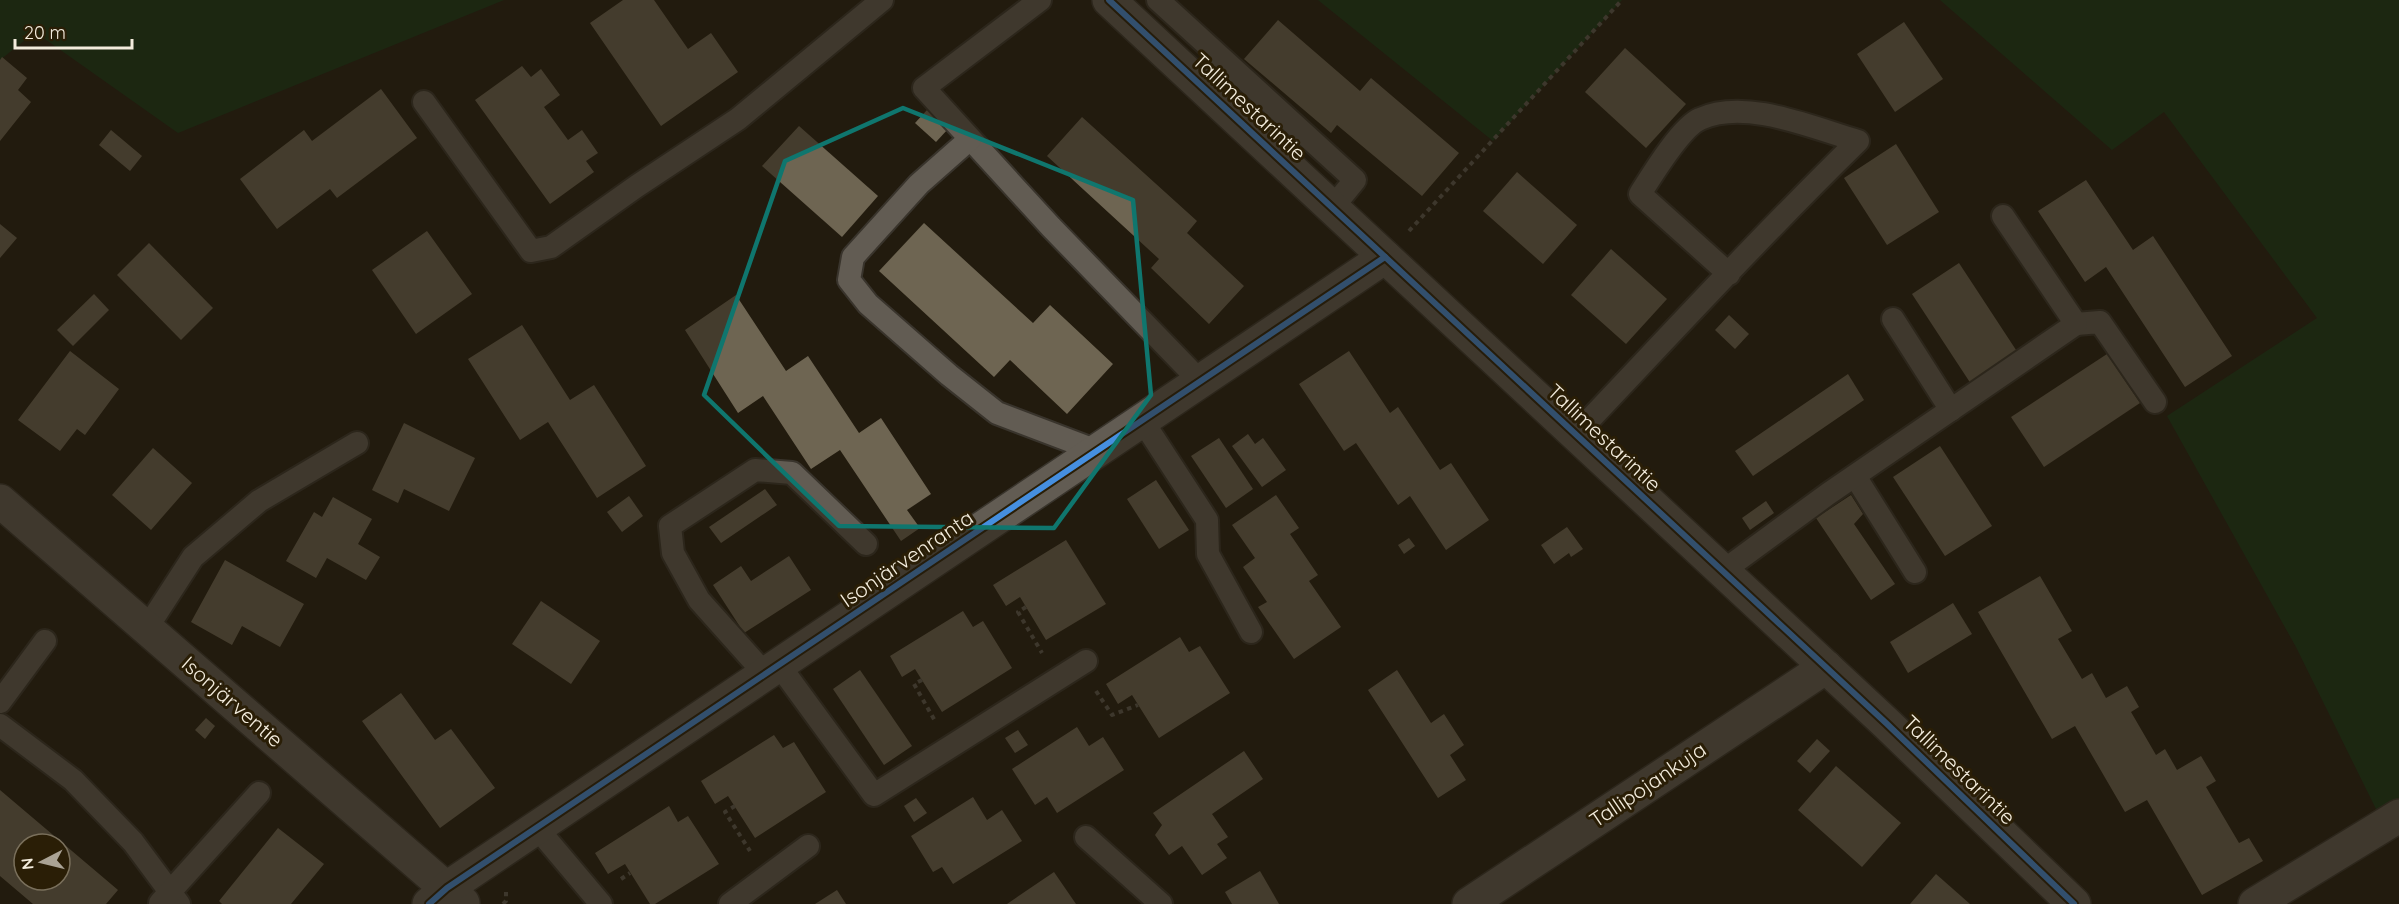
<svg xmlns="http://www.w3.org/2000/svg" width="2399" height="904" font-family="Quicksand,sans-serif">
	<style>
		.green { fill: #143616 }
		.building { fill: #6e6552; fill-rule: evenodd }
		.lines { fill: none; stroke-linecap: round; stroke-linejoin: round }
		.service-casing { stroke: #39342c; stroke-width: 26 }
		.minor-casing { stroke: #39342c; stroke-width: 36 }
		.path { stroke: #5e5950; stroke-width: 4; stroke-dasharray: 4.5 4.5; stroke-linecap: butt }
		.service { stroke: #625c53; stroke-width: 22 }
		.minor { stroke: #625c53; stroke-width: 33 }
		.cycleway-casing { stroke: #2a1e06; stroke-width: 10 }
		.cycleway { stroke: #468fdf; stroke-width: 6 }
		.marked { fill: none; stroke: #0f766e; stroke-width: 4.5; stroke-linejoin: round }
		.labels { text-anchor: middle; stroke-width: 6; stroke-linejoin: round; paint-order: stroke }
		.street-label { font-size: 21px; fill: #f3ecdd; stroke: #2a1e06 }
	</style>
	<rect width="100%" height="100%" fill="#221b0e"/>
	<g class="green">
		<polygon points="0,0 504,0 178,133 35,32 0,60"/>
		<polygon points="1318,0 1622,0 1493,141"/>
		<polygon points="1940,0 2399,0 2399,801 2378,813 2296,647 2167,416 2317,318 2164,112 2112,150"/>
	</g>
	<g class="building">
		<polygon points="623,0 654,0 688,49 711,33 738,72 661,126 590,23"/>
		<polygon points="1278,20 1360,91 1371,78 1459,153 1422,196 1337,125 1331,133 1244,59"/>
		<polygon points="1904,22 1943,79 1895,112 1857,54"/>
		<polygon points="1625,48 1686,104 1646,148 1585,92"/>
		<polygon points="2,57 27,78 18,90 31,102 0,141 0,60"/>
		<polygon points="522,66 531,77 541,69 560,95 544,107 568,140 582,130 598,153 586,161 594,172 550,204 475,100"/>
		<polygon points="381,89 417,138 337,198 330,189 277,229 240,179 304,130 312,141"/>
		<polygon points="927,110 948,129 936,142 915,123"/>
		<polygon points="1082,117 1197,221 1187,233 1244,286 1209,324 1151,268 1159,259 1047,156"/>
		<polygon points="799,126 878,196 842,237 762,166"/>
		<polygon points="111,130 142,156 130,171 99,145"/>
		<polygon points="1896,144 1939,212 1887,245 1844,178"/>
		<polygon points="1517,172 1577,225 1543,264 1483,211"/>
		<polygon points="2086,180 2133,250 2153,236 2232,356 2185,387 2106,267 2085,282 2038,211"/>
		<polygon points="924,223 1033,323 1050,305 1113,364 1067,414 1010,360 994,377 879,271"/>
		<polygon points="0,224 17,238 0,258"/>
		<polygon points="427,231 472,294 416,334 372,270"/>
		<polygon points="149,243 213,308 181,340 117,275"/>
		<polygon points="1611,249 1667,299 1626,344 1571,295"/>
		<polygon points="1959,263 2018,353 1971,384 1912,294"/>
		<polygon points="94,294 109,310 73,346 57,330"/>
		<polygon points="736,295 786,371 808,356 859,433 881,418 931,494 907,510 920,528 901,541 840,450 811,469 763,396 738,413 685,330"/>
		<polygon points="1729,315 1749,334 1735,349 1715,330"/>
		<polygon points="522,325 570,400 594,385 646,466 597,498 548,422 520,440 468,359"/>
		<polygon points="70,351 119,389 85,435 77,429 60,451 18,420"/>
		<polygon points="1349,351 1390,413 1398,407 1440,470 1451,463 1489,520 1446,550 1410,496 1398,505 1356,443 1344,451 1299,384"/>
		<polygon points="2107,354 2140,403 2044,467 2011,417"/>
		<polygon points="1848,374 1864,400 1753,476 1735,451"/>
		<polygon points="404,423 475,458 449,511 404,489 398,503 372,490"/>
		<polygon points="1248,434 1255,444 1263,438 1286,470 1262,487 1232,446"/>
		<polygon points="1219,438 1253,489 1226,508 1191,456"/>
		<polygon points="1940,446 1992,526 1945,556 1893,477"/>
		<polygon points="153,448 192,483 151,530 112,495"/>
		<polygon points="1156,480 1189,530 1159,549 1127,499"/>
		<polygon points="765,489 777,505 721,543 709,527"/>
		<polygon points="1276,495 1299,528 1290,534 1318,575 1309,581 1341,627 1294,659 1258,607 1267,602 1243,567 1255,558 1232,525"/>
		<polygon points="1851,495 1863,514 1854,524 1895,584 1871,600 1816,518"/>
		<polygon points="629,496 643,516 622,532 607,512"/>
		<polygon points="333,497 372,519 358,544 380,557 366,580 327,558 316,578 286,561 314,512 322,517"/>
		<polygon points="1766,501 1774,513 1750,530 1742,518"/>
		<polygon points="1567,527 1583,549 1571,557 1569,553 1554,564 1541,545"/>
		<polygon points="1409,538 1415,546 1404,554 1398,545"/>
		<polygon points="1066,540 1106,604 1046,640 1020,597 1006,606 993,585"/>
		<polygon points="789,556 811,590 744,633 713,585 741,566 751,581"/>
		<polygon points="225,560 304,604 280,647 242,626 232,645 191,622"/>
		<polygon points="2040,576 2072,631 2058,639 2082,679 2092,673 2106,698 2127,686 2139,707 2131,712 2156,755 2165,749 2177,770 2201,756 2216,781 2206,787 2239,843 2249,838 2263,861 2202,895 2147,800 2125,812 2075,726 2052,739 1978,612"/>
		<polygon points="541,601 600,641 571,684 512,644"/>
		<polygon points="1953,603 1972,634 1908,673 1890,642"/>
		<polygon points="963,611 973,627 983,621 1012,668 942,712 915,669 902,677 890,656"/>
		<polygon points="1180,637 1189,652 1200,646 1230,693 1159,738 1132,695 1118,704 1106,684"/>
		<polygon points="860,670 912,746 884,765 833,689"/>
		<polygon points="1397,670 1431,723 1444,714 1464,745 1450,755 1466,780 1438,798 1368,690"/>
		<polygon points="401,693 435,740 451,729 495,788 440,828 362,721"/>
		<polygon points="206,718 215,726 205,739 195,730"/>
		<polygon points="1077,727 1089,746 1103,737 1124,770 1057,813 1047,797 1035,805 1012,769"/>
		<polygon points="1018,730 1028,745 1015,753 1005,738"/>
		<polygon points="774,735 783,748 794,742 826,792 755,838 728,796 715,804 701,781"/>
		<polygon points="1817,739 1830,751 1810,773 1797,761"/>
		<polygon points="1244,751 1263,779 1212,814 1228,837 1217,844 1227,858 1202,875 1182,846 1169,855 1155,835 1162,825 1153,813"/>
		<polygon points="1836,766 1901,823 1862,867 1798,810"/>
		<path d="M0 790 118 890 106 904H33L0 876ZM24 844H60V880H24Z"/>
		<polygon points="973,797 987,820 1002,810 1022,841 953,884 942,867 933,872 911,836"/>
		<polygon points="916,798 927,813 914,822 904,806"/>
		<polygon points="669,806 678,822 688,816 719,864 655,904 650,904 625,864 608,874 595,853"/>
		<polygon points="278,828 324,864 291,904 222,904 219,901"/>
		<polygon points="1260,871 1279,904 1232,904 1225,892"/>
		<polygon points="1054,872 1076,904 1007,904"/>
		<polygon points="1936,874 1970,904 1910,904"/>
		<polygon points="837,890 846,904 815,904"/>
	</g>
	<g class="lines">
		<defs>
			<g id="service">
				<polyline points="1040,0 924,88 1051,227 1200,381"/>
				<polyline points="1158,0 1355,180 1333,207"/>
				<polyline points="424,102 531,251 551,247 637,186 738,119 882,0"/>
				<polyline points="970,139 919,184 853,257 849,280 868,304 949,375 997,413 1097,451"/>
				<polyline points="1893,319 1951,410"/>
				<polyline points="2076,324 2100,322 2155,402"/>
				<polyline points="1142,420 1207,520 1208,554 1251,632"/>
				<path d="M1576 434C1669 336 1761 236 1858 141 1813 128 1746 98 1700 119 1681 127 1652 175 1640 194L1729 274"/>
				<polyline points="1855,476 1915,572"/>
				<polyline points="1723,571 1828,494 2076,324 2003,216"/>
				<polyline points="147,628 193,557 259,501 357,443"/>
				<polyline points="779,665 874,795 1086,661"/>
				<polyline points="765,674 699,600 673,553 670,526 755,470 792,473 866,544"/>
				<polyline points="0,702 45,641"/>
				<polyline points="0,725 73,780 133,842 179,904"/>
				<polyline points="537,828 601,904"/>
				<polyline points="1086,837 1161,904"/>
				<polyline points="160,903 259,793"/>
				<polyline points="730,904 808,846"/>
			</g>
			<g id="minor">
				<polyline points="1109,0 1886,723 2074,904"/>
				<polyline points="0,501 463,903"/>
				<polyline points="429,904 447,888 1385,257"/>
				<polyline points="1469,904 1826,667"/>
				<polyline points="2255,904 2399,816"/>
			</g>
		</defs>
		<use href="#service" class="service-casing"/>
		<use href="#minor" class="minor-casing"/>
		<g class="path">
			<polyline points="1409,231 1622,0"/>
			<polyline points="1026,607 1018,612 1042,653"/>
			<polyline points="922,680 914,684 935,721"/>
			<polyline points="1096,691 1112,715 1138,705"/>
			<polyline points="735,806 725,812 750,851"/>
			<polyline points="621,879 630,873"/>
			<polyline points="503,904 506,901 506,892"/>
		</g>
		<use href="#service" class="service"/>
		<use href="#minor" class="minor"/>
		<defs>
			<g id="cycleway">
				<polyline points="1109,0 1886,723 2074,904"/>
				<polyline points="429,904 447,888 1385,257"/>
			</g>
		</defs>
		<use href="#cycleway" class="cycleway-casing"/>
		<use href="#cycleway" class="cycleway"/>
	</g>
	<path d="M0 0H2399V904H0ZM903 108 1133 200 1151 395 1054 528 839 526 704 395 785 161Z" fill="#221b0e" fill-opacity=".55" fill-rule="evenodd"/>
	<path class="marked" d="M903 108 1133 200 1151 395 1054 528 839 526 704 395 785 161Z"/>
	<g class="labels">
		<g class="street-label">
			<text transform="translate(1249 107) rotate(43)" y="7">Tallimestarintie</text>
			<text transform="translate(1604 438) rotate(43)" y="7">Tallimestarintie</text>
			<text transform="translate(907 559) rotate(-34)" y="7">Isonjärvenranta</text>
			<text transform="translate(232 702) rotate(41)" y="7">Isonjärventie</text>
			<text transform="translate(1959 770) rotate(44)" y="7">Tallimestarintie</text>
			<text transform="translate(1648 785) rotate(-34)" y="7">Tallipojankuja</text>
		</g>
	</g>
	<g transform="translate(42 862) rotate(263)"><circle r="28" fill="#2a1e06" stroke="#7a705c" stroke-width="1.5"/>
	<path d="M0-4.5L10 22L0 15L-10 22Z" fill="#aaa395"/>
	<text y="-9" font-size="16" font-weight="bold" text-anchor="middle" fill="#f3ecdd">N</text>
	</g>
	<path d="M15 39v9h117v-9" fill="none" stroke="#f3ecdd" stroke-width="3"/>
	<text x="24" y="39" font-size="18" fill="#f3ecdd" stroke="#2a1e06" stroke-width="4.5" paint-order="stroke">20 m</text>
</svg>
